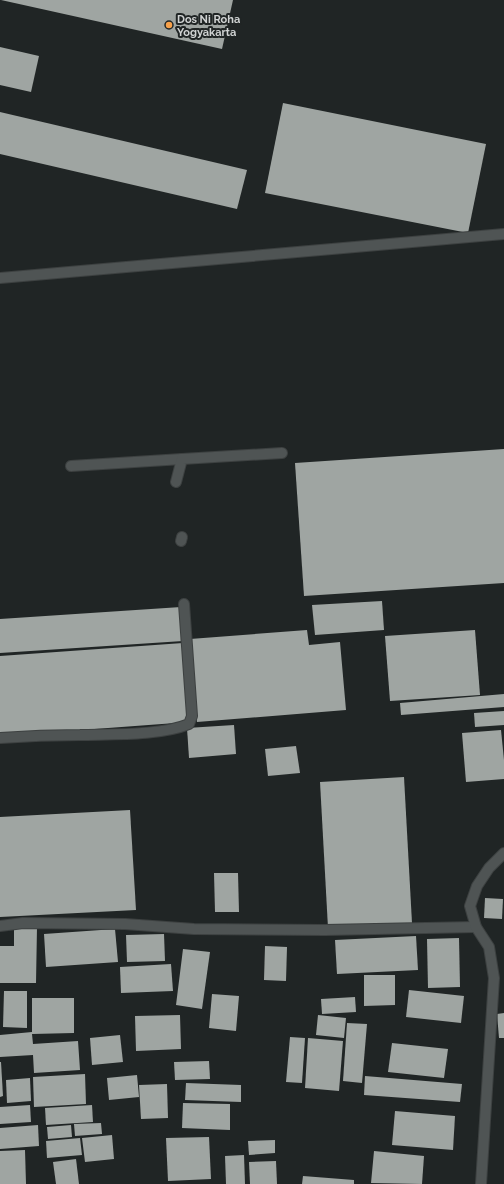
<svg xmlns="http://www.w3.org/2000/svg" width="504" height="1184" font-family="Raleway,sans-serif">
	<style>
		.building { fill: #9fa5a2 }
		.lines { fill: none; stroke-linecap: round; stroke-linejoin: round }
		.service-casing { stroke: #3d4141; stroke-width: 12 }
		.minor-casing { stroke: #3d4141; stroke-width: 12 }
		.service { stroke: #4f5454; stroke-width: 10 }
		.minor { stroke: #4f5454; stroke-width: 10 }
		.poi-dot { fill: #f8a14a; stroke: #202525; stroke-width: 1.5 }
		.labels { text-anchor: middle; stroke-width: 4; stroke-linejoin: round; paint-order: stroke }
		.poi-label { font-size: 11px; font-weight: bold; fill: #d0d3d3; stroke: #202525; text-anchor: start }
	</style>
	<rect width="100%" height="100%" fill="#202525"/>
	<g class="building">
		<polygon points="1,0 233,0 222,49"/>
		<polygon points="0,47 39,56 31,92 0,85"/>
		<polygon points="283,103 486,144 468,233 265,193"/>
		<polygon points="0,112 247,170 237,209 0,154"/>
		<polygon points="504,449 504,583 304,596 295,463"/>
		<polygon points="382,601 384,630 315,635 312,605"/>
		<polygon points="181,607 183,641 0,653 0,619"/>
		<polygon points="307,630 309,645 340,642 346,710 197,722 190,639"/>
		<polygon points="475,630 480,695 390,701 385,636"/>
		<polygon points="183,643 189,722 0,736 0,656"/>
		<polygon points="504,694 504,707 401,715 400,703"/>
		<polygon points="504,711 504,725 475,727 474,713"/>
		<polygon points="234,725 236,754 189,758 187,728"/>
		<polygon points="501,730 504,760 504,779 466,782 462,733"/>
		<polygon points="296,746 300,773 268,776 265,749"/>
		<polygon points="404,777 412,923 328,928 320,782"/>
		<polygon points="130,810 136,910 0,917 0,817"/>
		<polygon points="214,873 238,873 239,912 215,912"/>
		<polygon points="485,898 503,899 502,919 484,918"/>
		<polygon points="14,927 37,927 36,983 0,983 0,946 14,946"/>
		<polygon points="115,929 118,962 46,967 44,934"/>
		<polygon points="164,934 165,961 127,962 126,935"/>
		<polygon points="416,936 418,970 337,974 335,940"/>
		<polygon points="459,938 460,987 428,988 427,939"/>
		<polygon points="265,946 287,947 286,981 264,980"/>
		<polygon points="183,949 210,952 202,1009 176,1005"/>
		<polygon points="171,964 173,991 121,993 120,967"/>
		<polygon points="364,975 395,975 395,1005 364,1006"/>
		<polygon points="409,990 464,996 461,1023 406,1017"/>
		<polygon points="4,991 27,991 27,1028 3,1027"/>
		<polygon points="212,994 239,996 236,1031 209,1028"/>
		<polygon points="355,997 356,1012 322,1014 321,999"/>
		<polygon points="32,998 74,998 74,1033 32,1034 33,1044 78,1041 80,1070 34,1073 33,1055 0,1057 0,1035 32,1032"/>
		<polygon points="504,1013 504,1038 499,1038 497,1014"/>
		<polygon points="180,1015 181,1049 136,1051 135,1016"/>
		<polygon points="318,1015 346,1018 344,1038 316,1035"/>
		<polygon points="347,1023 367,1024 362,1083 343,1081"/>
		<polygon points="120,1035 123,1062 92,1065 90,1038"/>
		<polygon points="290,1037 305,1038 302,1083 286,1082"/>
		<polygon points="308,1038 343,1041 339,1091 305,1088"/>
		<polygon points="392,1043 448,1049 444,1078 388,1072"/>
		<polygon points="209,1061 210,1079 175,1080 174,1062"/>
		<polygon points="0,1062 1,1062 3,1096 0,1097"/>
		<polygon points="85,1074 86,1104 34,1107 33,1077"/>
		<polygon points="137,1075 139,1097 109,1100 107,1078"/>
		<polygon points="365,1076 462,1084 460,1102 364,1095"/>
		<polygon points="30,1078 31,1101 7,1103 6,1080"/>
		<polygon points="186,1083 241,1085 241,1102 185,1100"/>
		<polygon points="167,1084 168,1118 141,1119 139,1085"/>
		<polygon points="183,1103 230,1104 230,1130 182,1128"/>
		<polygon points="30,1105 31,1122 0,1124 0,1107"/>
		<polygon points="92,1105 93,1122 46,1125 45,1108"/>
		<polygon points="395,1111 455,1116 453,1150 392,1145"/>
		<polygon points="101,1123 102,1134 75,1136 74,1124"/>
		<polygon points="38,1125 39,1146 0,1149 0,1128"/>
		<polygon points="71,1125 72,1137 48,1139 47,1127"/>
		<polygon points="112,1135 114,1159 85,1162 82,1138"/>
		<polygon points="209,1137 211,1179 168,1181 166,1138"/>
		<polygon points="80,1138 82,1155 47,1158 46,1141"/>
		<polygon points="275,1140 275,1153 249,1155 248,1141"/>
		<polygon points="25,1150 26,1184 0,1184 0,1151"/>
		<polygon points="374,1151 424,1156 422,1184 371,1183"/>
		<polygon points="244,1155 245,1184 226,1184 225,1156"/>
		<polygon points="76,1159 79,1184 56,1184 53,1162"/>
		<polygon points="276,1161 277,1184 250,1184 249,1162"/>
		<polygon points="303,1176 354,1180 354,1184 302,1184"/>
	</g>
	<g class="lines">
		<defs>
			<g id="service">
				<polyline points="71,466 182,459"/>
				<polyline points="176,482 182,459 282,453"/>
				<polyline points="181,541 182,537"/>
				<path d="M0 738C27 736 53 735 80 735 112 734 160 736 189 724L192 716 184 604"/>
			</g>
			<g id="minor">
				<polyline points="0,278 504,234"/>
				<polyline points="0,926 23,923 125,924 194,929 325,930 476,927"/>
				<polyline points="481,1184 494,978 489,947 476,927 470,906 477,886 489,868 504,853"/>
			</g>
		</defs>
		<use href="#service" class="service-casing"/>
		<use href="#minor" class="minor-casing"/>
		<use href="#service" class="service"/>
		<use href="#minor" class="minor"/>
	</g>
	<circle class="poi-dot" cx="169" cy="25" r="4"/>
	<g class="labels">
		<g class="poi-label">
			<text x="177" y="23">Dos Ni Roha<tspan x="177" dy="13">Yogyakarta</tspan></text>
		</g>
	</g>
</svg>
